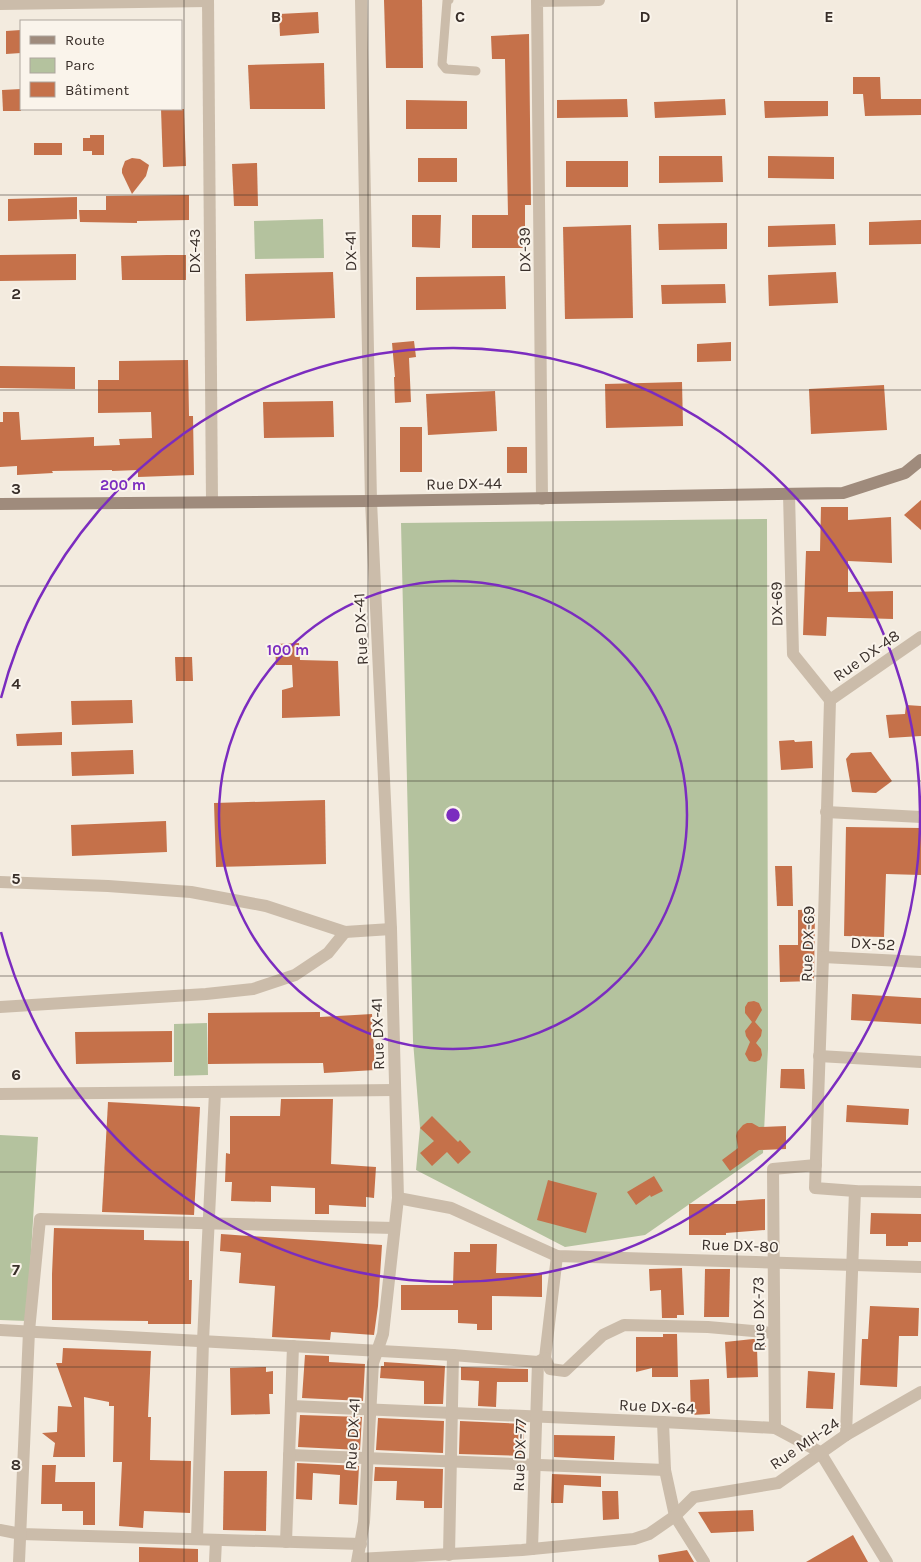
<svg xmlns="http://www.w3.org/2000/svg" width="921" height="1562" font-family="Karla,sans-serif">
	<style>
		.green { fill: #b4c29e }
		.building { fill: #c5714a }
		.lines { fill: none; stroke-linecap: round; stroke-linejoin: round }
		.lane { stroke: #cbbcaa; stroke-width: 9 }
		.street { stroke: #cbbcaa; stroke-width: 12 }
		.secondary { stroke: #9f8b7c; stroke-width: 12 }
		.grid { fill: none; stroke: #392f2a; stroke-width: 1; stroke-opacity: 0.55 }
		.ring { fill: none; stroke: #7b2cbf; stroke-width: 2.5 }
		.labels { text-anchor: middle; stroke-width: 4; stroke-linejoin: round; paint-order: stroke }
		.street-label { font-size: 16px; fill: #392f2a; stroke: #faf4eb }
		.grid-label { font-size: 16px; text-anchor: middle; font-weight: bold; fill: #392f2a; stroke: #faf4eb; stroke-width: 4; stroke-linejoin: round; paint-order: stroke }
		.centre { fill: #7b2cbf; stroke: #faf4eb; stroke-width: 2.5 }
		.ring-label { font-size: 15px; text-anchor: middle; font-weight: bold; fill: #7b2cbf; stroke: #faf4eb; stroke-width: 4; stroke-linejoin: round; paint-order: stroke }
	</style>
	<rect width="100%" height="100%" fill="#f3ebdf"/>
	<g class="green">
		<polygon points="323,219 324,258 255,259 254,221"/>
		<polygon points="767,519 768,1049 763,1153 645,1235 565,1247 416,1170 420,1128 413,1041 401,523"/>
		<polygon points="207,1023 208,1075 174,1076 174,1024"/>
		<polygon points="0,1135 38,1137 27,1321 0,1320"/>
	</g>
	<g class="building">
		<polygon points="384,0 422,0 423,68 386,68"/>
		<polygon points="318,12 319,33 280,36 279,14"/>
		<polygon points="21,30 21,53 6,54 6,31"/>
		<polygon points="529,34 531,205 525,205 525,248 472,248 472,215 508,215 505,59 492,59 491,36"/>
		<polygon points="324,63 325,109 250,109 248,65"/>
		<polygon points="853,77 880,77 881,99 921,99 921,115 865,116 863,94 853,94"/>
		<polygon points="21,89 21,111 3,111 2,90"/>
		<polygon points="627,99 628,117 557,118 557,100"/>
		<polygon points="725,99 726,115 655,118 654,102"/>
		<polygon points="406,100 467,101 467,129 406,129"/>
		<polygon points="764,101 828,101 828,116 765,118"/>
		<polygon points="161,109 184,109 186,166 163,167"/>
		<polygon points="90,135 104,135 104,155 92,155 92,151 83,151 83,138 90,138"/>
		<rect x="34" y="143" width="28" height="12"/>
		<polygon points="659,156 722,156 723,182 659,183"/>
		<polygon points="768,156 834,157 834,179 768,178"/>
		<polygon points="132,158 140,159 149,165 146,176 132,194 122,173 122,169 125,161"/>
		<rect x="418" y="158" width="39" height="24"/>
		<rect x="566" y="161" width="62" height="26"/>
		<polygon points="257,163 258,206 234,206 232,164"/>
		<polygon points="189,195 189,220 137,221 137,223 80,222 79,210 106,210 106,196"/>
		<polygon points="77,197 77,219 8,221 8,199"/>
		<polygon points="412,215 441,215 440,248 412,247"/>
		<polygon points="921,220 921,244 869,245 869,222"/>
		<polygon points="727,223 727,249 659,250 658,224"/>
		<polygon points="835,224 836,245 768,247 768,226"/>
		<polygon points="631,225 633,318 565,319 563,227"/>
		<polygon points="76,254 76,280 0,281 0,255"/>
		<polygon points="167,255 186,255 186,280 122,280 121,256"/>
		<polygon points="333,272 335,318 246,321 245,274"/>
		<polygon points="836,272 838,303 769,306 768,275"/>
		<polygon points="505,276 506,309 416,310 416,277"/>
		<polygon points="725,284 726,303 662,304 661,285"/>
		<polygon points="414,341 416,357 409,358 411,402 395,403 394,377 395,377 392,343"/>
		<polygon points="731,342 731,361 697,362 697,344"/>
		<polygon points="188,360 189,416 193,416 194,475 138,477 138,470 112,471 112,470 52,471 53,473 17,475 17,466 0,467 0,422 3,422 3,412 19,412 21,440 94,437 94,446 120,445 119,439 152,438 151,412 98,413 98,380 119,380 119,361"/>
		<polygon points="0,366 75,367 75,389 0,388"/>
		<polygon points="682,382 683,426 606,428 605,384"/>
		<polygon points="884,385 887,430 811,434 809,389"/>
		<polygon points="495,391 497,431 428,435 426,394"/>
		<polygon points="333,401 334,437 264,438 263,402"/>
		<rect x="400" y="427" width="22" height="45"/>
		<rect x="507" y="447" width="20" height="26"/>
		<polygon points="921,500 921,530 904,515"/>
		<polygon points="821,507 848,507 848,520 891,517 892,563 848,561 848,592 893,591 893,619 827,617 826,636 803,635 806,551 820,551"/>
		<polygon points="299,643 300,660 338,661 340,716 282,718 282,690 293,687 292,665 276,665 275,644"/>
		<polygon points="175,657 192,657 193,681 176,681"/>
		<polygon points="132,700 133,723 72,725 71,701"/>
		<polygon points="906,705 921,706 921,736 889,738 886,715 905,714"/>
		<polygon points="62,732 62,745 17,746 16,734"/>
		<polygon points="794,740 795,742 812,741 813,768 781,770 779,741"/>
		<polygon points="133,750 134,774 72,776 71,752"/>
		<polygon points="871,752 892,781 876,793 852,792 846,759 851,753"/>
		<polygon points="325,800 326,864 216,867 214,803"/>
		<polygon points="166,821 167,852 72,856 71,825"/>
		<polygon points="846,827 921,828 921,875 886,874 884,937 844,936"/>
		<polygon points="775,866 792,866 793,906 777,906"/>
		<polygon points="815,909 814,981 780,982 779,945 798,945 798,910"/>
		<polygon points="852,994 921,998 921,1024 851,1020"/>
		<polygon points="754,1001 759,1003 762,1010 755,1022 762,1030 761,1036 756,1043 761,1049 762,1055 760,1060 755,1062 749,1061 745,1054 750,1042 746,1036 745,1031 752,1022 745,1013 745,1007 748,1002"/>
		<polygon points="320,1012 320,1017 372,1014 375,1070 324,1073 323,1063 208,1064 208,1013"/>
		<polygon points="172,1031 172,1062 76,1064 75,1032"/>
		<polygon points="781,1069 804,1069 805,1089 780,1088"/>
		<polygon points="281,1099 333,1099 331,1164 376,1167 374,1198 366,1197 366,1207 329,1205 329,1214 315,1214 315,1188 271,1186 271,1202 231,1201 232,1182 225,1182 226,1153 230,1154 230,1116 280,1116"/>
		<polygon points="108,1102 200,1107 194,1215 102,1212"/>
		<polygon points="847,1105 909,1109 908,1125 846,1122"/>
		<polygon points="432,1116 458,1142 460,1140 471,1152 458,1164 447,1152 432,1166 420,1153 434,1141 420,1128"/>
		<polygon points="747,1123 752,1123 759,1127 786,1126 786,1149 759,1150 730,1171 722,1160 738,1148 736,1136 737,1132 743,1125"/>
		<polygon points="654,1176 663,1191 651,1197 650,1195 636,1205 627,1192"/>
		<polygon points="548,1180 597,1193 586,1233 537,1220"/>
		<polygon points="765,1199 765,1230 726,1233 726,1235 689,1235 689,1204 736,1204 736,1201"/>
		<polygon points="871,1213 921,1214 921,1242 908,1242 908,1246 886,1246 886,1234 870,1234"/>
		<polygon points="54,1228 144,1230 144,1240 189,1241 189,1280 192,1280 191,1324 148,1324 148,1321 52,1320 52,1274"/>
		<polygon points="221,1234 382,1245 378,1306 374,1335 331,1332 330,1340 272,1337 275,1286 239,1283 241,1253 220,1251"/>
		<polygon points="470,1244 497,1244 496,1273 542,1273 542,1297 492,1296 492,1330 477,1330 477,1324 458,1323 458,1310 401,1310 401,1285 453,1285 454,1252 470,1252"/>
		<polygon points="682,1268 684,1315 677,1315 677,1318 662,1318 661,1290 650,1291 649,1269"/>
		<polygon points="705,1269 730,1269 729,1317 704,1317"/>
		<polygon points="870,1306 919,1308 918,1336 899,1336 897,1387 860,1385 862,1339 868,1339"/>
		<polygon points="663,1334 677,1334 678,1377 652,1377 652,1368 636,1372 636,1337 663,1337"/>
		<polygon points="753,1339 766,1340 766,1348 757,1348 758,1377 727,1378 725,1342"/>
		<polygon points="63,1348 151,1351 148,1417 151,1417 150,1460 191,1461 190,1513 144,1511 143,1528 119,1526 122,1462 113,1462 114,1406 109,1406 109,1402 84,1397 85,1457 53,1457 55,1443 42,1433 57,1432 58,1406 72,1407 56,1363 62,1363"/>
		<polygon points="305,1355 329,1356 329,1362 365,1364 363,1401 302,1398"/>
		<polygon points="384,1362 445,1366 443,1404 424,1404 424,1381 380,1378 381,1366 384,1366"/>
		<polygon points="266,1367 266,1372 273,1371 273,1394 269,1394 270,1414 231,1415 230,1368"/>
		<polygon points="461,1367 528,1369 528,1382 497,1382 496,1407 478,1406 479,1381 461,1380"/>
		<polygon points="808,1371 835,1373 833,1409 806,1408"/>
		<polygon points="709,1379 710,1414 691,1415 690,1380"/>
		<polygon points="300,1415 362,1417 360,1450 298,1447"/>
		<polygon points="378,1418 444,1421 443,1453 376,1450"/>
		<polygon points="460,1421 524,1424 523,1456 459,1454"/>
		<polygon points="554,1435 615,1436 614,1460 554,1457"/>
		<polygon points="297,1463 359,1466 357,1505 339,1504 340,1475 313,1473 312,1500 296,1499"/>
		<polygon points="42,1465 56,1465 55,1482 95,1482 95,1525 83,1525 83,1511 62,1511 62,1504 41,1504"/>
		<polygon points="375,1467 443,1469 442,1508 424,1508 424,1501 396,1500 397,1481 374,1481"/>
		<polygon points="224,1471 267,1471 266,1531 223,1530"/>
		<polygon points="552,1474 601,1476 601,1487 564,1485 563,1503 551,1503"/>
		<polygon points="602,1491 618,1491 619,1519 603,1520"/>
		<polygon points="753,1510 754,1531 711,1533 698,1512"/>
		<polygon points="853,1535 868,1562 806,1562"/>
		<polygon points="139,1547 198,1549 198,1562 139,1562"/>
		<polygon points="687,1550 694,1562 659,1562 658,1555"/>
	</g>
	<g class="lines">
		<polyline class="lane" points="449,0 447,1 442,64 446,69 476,71"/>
		<g class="street">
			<polyline points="208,0 212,502"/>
			<polyline points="0,4 208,1"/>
			<polyline points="789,494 793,654 830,700"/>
			<polyline points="542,499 537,1 599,0"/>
			<polyline points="830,700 823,957 815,1188 855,1191 921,1192"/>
			<polyline points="830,700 921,637"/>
			<polyline points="826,812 921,817"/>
			<polyline points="0,882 108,886 191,892 266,906 345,932 391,929"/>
			<polyline points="823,957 921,962"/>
			<polyline points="0,1007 206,994 253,989 295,975 328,953 345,932"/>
			<polyline points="819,1056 921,1062"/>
			<polyline points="0,1094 395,1090"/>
			<polyline points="398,1198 451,1208 557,1256 921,1267"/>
			<polyline points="557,1256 545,1358 550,1369 565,1371 603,1335 624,1325 708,1327 774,1333"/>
			<polyline points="0,1330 453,1355 538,1362 545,1358"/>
			<polyline points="291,1406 663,1422 775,1428 820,1452 887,1562"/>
			<polyline points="663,1422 665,1470 675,1516 704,1562"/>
			<polyline points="775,1428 773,1169 816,1165"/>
			<polyline points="846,1435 855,1191"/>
			<polyline points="289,1455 665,1470"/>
			<polyline points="0,1530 21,1534 361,1544"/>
			<polyline points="197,1539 203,1341 215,1092"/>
			<polyline points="286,1542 293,1346"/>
			<polyline points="532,1549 538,1362"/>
			<polyline points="449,1555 453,1355"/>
			<polyline points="358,1559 522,1550 634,1539 649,1534 675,1516 694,1497 778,1483 846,1435 921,1392"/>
			<polyline points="19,1562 29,1331 40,1219 394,1228"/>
			<polyline points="215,1562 216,1540"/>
			<polyline points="357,1562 364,1522 373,1363 383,1334 398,1198 391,929 371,501 361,0"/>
		</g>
		<polyline class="secondary" points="0,504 371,501 843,493 905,473 921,460"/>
	</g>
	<path class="grid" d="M184 0V1562M368 0V1562M553 0V1562M737 0V1562M0 195H921M0 390H921M0 586H921M0 781H921M0 976H921M0 1172H921M0 1367H921"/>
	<g class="ring">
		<circle cx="453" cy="815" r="234"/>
		<path d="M1 698A467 467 0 1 1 1 932"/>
	</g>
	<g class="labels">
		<g class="street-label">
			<text transform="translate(524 250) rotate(-91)" y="6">DX-39</text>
			<text transform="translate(194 251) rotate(-90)" y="6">DX-43</text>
			<text transform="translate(350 251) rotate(-91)" y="6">DX-41</text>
			<text transform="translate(464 483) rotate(-1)" y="6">Rue DX-44</text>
			<text transform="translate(776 604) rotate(-91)" y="6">DX-69</text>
			<text transform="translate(360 629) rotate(-93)" y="6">Rue DX-41</text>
			<text transform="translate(866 655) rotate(-35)" y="6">Rue DX-48</text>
			<text transform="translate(873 943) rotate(3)" y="6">DX-52</text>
			<text transform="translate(807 944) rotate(-88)" y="6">Rue DX-69</text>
			<text transform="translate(377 1034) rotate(-92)" y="6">Rue DX-41</text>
			<text transform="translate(740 1245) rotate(2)" y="6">Rue DX-80</text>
			<text transform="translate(758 1314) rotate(-91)" y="6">Rue DX-73</text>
			<text transform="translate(657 1406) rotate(3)" y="6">Rue DX-64</text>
			<text transform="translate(352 1434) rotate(-87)" y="6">Rue DX-41</text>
			<text transform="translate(804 1443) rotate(-34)" y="6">Rue MH-24</text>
			<text transform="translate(519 1455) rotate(-88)" y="6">Rue DX-77</text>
		</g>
	</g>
	<g class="grid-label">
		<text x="276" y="22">B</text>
		<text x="460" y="22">C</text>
		<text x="645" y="22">D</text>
		<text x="829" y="22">E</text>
		<text x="16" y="299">2</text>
		<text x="16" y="494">3</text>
		<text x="16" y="689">4</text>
		<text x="16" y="884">5</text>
		<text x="16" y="1080">6</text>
		<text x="16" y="1275">7</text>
		<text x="16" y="1470">8</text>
	</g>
	<circle cx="453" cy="815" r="8" class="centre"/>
	<g class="ring-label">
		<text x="123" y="490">200 m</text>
		<text x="288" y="655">100 m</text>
	</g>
	<rect x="20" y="20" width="162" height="90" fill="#faf4eb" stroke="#ada59e"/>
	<rect x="30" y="36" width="25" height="8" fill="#9f8b7c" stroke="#ada59e"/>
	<text x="65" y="45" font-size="15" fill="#392f2a">Route</text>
	<rect x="30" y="58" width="25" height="15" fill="#b4c29e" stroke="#ada59e"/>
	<text x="65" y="70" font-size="15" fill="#392f2a">Parc</text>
	<rect x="30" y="82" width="25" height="15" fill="#c5714a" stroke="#ada59e"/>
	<text x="65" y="95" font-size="15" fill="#392f2a">Bâtiment</text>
</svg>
